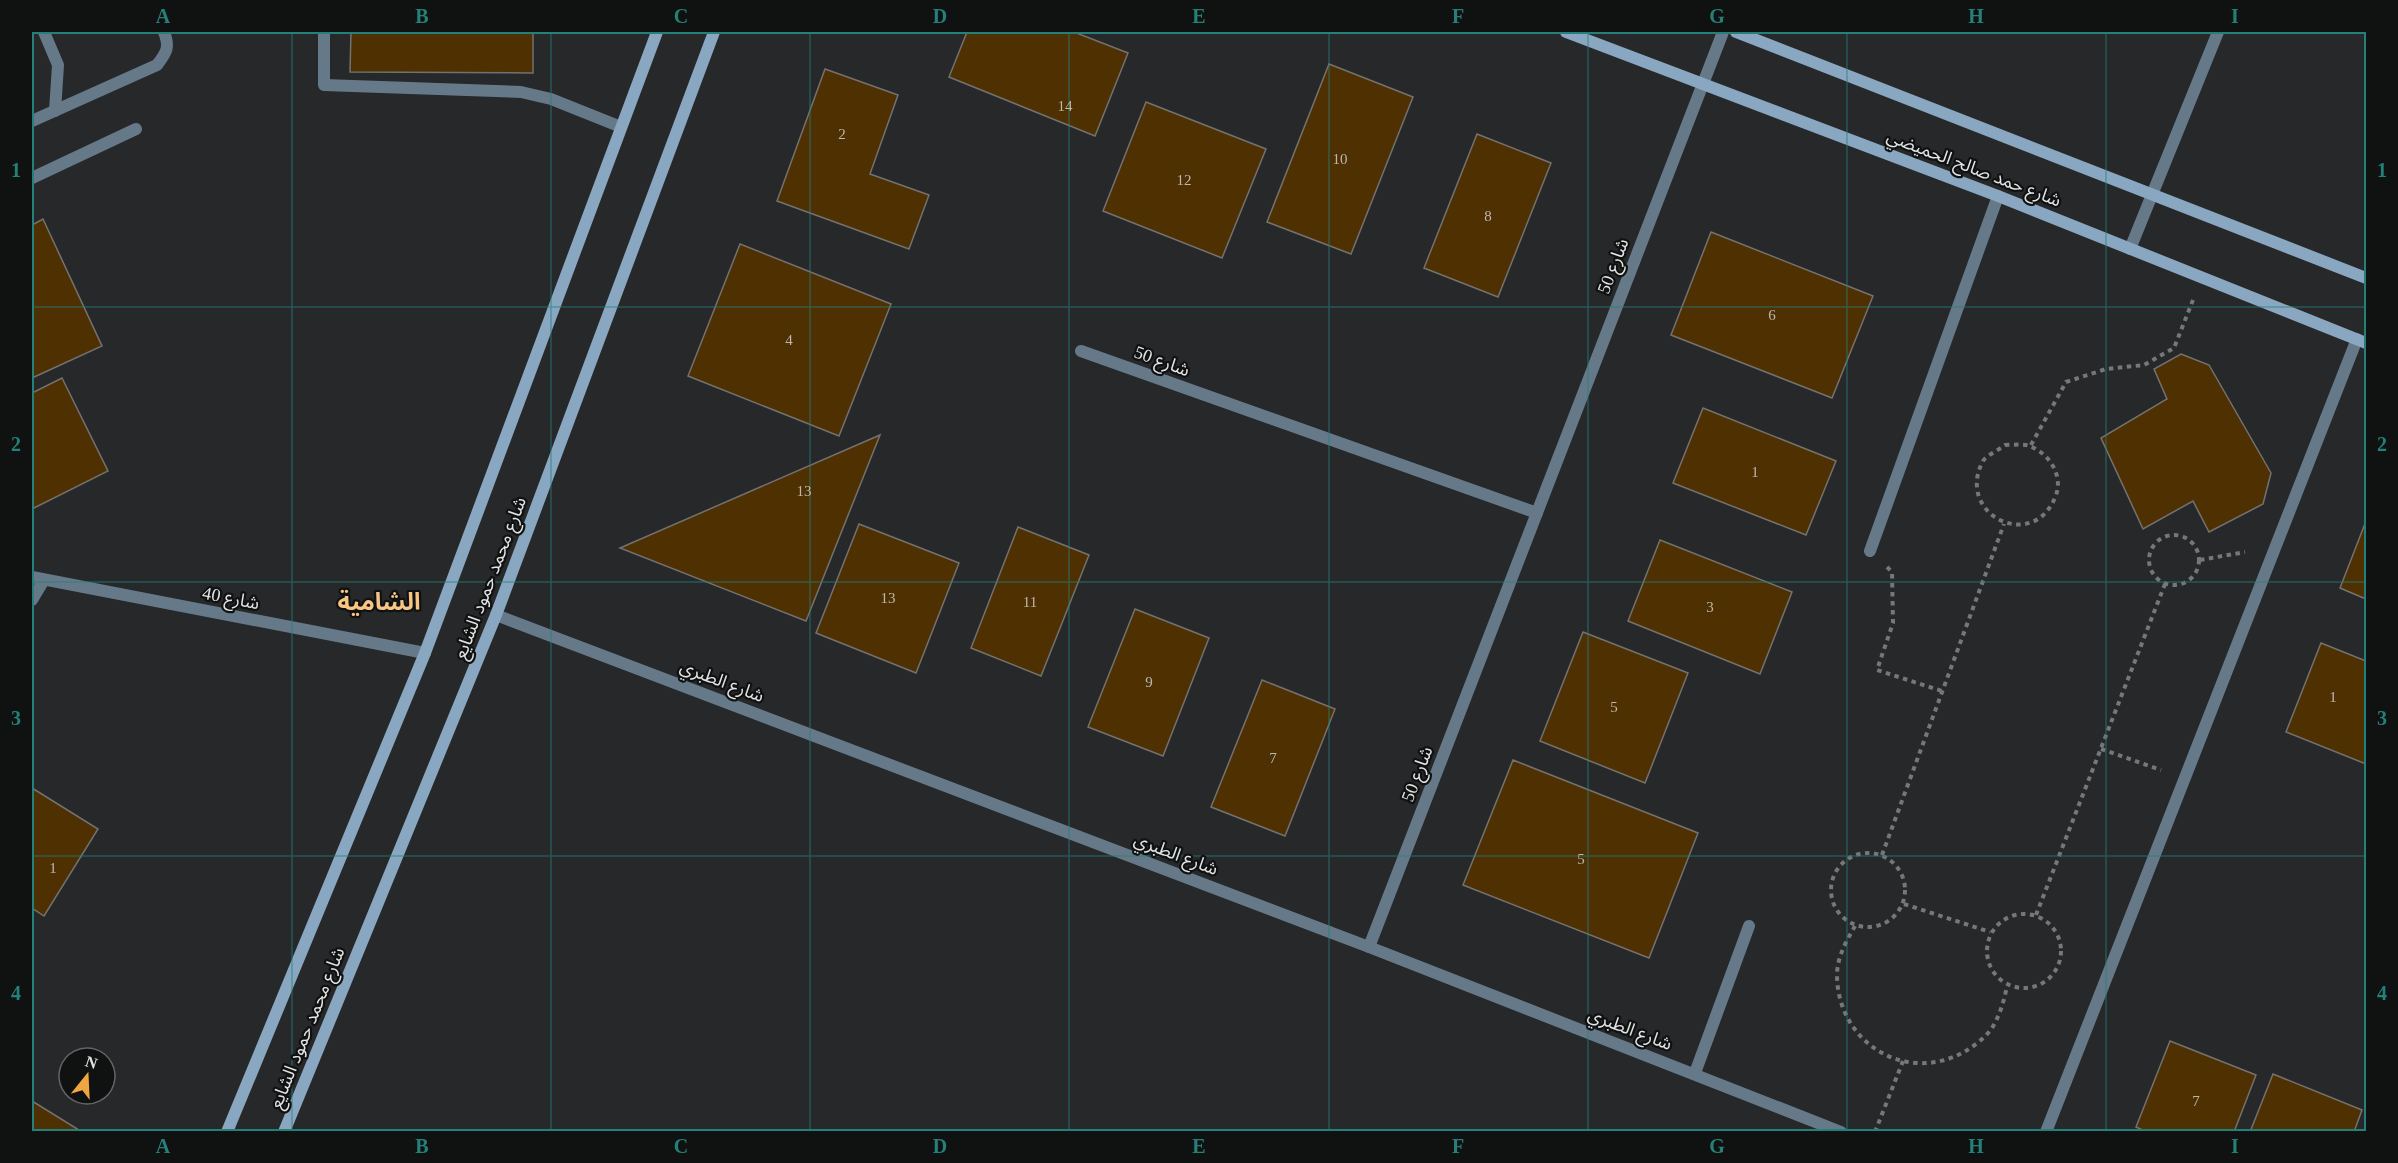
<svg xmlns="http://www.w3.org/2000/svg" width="2398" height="1163" font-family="'Times New Roman','Noto Sans Arabic',serif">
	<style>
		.building { fill: #4f3000; stroke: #74726f; stroke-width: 1.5 }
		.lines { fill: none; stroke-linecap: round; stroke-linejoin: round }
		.path { stroke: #757778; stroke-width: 4; stroke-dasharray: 4.5 4.5; stroke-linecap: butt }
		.lane { stroke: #667989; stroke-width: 12 }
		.street { stroke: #667989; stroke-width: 12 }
		.secondary { stroke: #89a7c1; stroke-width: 12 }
		.grid { fill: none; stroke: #24817a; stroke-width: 1.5; stroke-opacity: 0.55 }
		.labels { text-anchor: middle; stroke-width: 4.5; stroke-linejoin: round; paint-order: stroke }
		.number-label { font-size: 15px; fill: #bdb7ac }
		.street-label { font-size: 18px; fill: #e2e4e5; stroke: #101111 }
		.district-label { font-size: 24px; font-weight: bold; fill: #f9c585; stroke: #101111 }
		.neatline { fill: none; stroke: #24817a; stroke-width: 2 }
		.grid-label { font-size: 20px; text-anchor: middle; font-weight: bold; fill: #24817a }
	</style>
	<rect width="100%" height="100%" fill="#26282a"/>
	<g class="building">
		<polygon points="351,32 533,32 533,73 350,72"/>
		<polygon points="967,32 1074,32 1128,53 1095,136 949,77"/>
		<polygon points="1329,64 1413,97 1351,254 1267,222"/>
		<polygon points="825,69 898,95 870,174 929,195 909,249 777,201"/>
		<polygon points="1146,102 1266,149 1222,258 1103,211"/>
		<polygon points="1477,134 1551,163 1498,297 1424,268"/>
		<polygon points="43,219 102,346 32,378 32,225"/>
		<polygon points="1711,232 1873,296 1832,398 1671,335"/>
		<polygon points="740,244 891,304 839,436 688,376"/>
		<polygon points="2181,354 2209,365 2271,473 2263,504 2209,532 2193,501 2143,529 2101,438 2167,399 2154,369"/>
		<polygon points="62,378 108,471 32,509 32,393"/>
		<polygon points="1703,408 1836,461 1806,535 1673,483"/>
		<polygon points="880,435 806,621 620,548"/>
		<polygon points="2366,521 2366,599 2340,588"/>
		<polygon points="859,524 959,563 916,673 816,633"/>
		<polygon points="1018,527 1089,555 1041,676 971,648"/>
		<polygon points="1660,540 1792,592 1760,674 1628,621"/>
		<polygon points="1135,609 1209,638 1163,756 1088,727"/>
		<polygon points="1583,632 1688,673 1645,783 1540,741"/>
		<polygon points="2321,643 2366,661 2366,764 2286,732"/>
		<polygon points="1262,680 1335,709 1285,836 1211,807"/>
		<polygon points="1513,760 1698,833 1649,958 1463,885"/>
		<polygon points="32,788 98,829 44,916 32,908"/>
		<polygon points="2170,1041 2256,1075 2234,1132 2147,1132 2136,1127"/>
		<polygon points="2273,1074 2362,1110 2354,1132 2250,1132"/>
		<polygon points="32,1101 79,1130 78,1132 32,1132"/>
	</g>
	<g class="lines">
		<g class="path">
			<path d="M2005 445C2013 445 2025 443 2032 447 2050 455 2063 476 2056 495 2035 554 1954 515 1983 461 1987 455 1999 450 2005 445Z"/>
			<polyline points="2031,445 2066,382 2106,369 2144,365 2174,348 2193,300"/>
			<circle cx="2174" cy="560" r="25"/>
			<polyline points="2200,560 2245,552"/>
			<polyline points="1887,567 1892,572 1893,623 1877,670 1942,691"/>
			<polyline points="2101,749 2161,770"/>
			<circle cx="1868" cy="890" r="37"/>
			<polyline points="1882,855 2004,524"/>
			<polyline points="1904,904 1990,932"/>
			<circle cx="2024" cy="951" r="37"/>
			<polyline points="2036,915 2165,584"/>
			<path d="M1855 926C1847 940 1838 955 1837 973 1836 1041 1904 1085 1964 1052 1974 1046 1985 1038 1992 1028 2000 1015 2004 1001 2007 986"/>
			<polyline points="1875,1132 1903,1061"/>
		</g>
		<g class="lane">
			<polyline points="44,32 58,65 55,111"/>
			<polyline points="324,32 324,85 521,92 551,99 621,127"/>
			<path d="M32 121 157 65C167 52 170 47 164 32"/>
			<polyline points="32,178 136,129"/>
			<polyline points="1870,551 1998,196"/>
			<polyline points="1695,1073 1749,926"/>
			<polyline points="2046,1132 2357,339"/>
		</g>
		<g class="street">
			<polyline points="2130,249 2218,32"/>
			<polyline points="1081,351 1537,513"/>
			<polyline points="32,577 425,653"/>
			<polyline points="32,600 44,580"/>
			<polyline points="496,615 1369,947 1841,1132"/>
			<polyline points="1369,947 1723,32"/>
		</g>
		<g class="secondary">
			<polyline points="1566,32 1998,196 2366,343"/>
			<polyline points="1736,32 2366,278"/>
			<polyline points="227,1132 425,653 657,32"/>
			<polyline points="284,1132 496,615 714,32"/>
		</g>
	</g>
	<path class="grid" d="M292 32V1132M551 32V1132M810 32V1132M1069 32V1132M1329 32V1132M1588 32V1132M1847 32V1132M2106 32V1132M32 307H2366M32 582H2366M32 856H2366"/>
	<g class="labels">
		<g class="number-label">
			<text x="1065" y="111">14</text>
			<text x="842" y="139">2</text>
			<text x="1340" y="164">10</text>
			<text x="1184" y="185">12</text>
			<text x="1488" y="221">8</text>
			<text x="1772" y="320">6</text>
			<text x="789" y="345">4</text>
			<text x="1755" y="477">1</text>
			<text x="804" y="496">13</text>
			<text x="888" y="603">13</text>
			<text x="1030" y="607">11</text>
			<text x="1710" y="612">3</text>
			<text x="1149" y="687">9</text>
			<text x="2333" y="702">1</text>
			<text x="1614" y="712">5</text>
			<text x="1273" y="763">7</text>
			<text x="1581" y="864">5</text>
			<text x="53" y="873">1</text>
			<text x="2196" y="1106">7</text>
		</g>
		<g class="street-label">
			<text transform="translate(1974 168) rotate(21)" y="6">شارع حمد صالح الحميضي</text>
			<text transform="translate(1613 266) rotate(-69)" y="6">شارع 50</text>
			<text transform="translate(1162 361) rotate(20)" y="6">شارع 50</text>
			<text transform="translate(490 578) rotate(-69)" y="6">شارع محمد حمود الشايع</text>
			<text transform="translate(231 598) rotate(11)" y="6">شارع 40</text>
			<text transform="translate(722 681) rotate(21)" y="6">شارع الطبري</text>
			<text transform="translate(1417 774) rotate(-69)" y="6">شارع 50</text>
			<text transform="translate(1176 854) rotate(21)" y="6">شارع الطبري</text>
			<text transform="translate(307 1028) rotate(-68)" y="6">شارع محمد حمود الشايع</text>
			<text transform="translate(1630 1029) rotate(21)" y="6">شارع الطبري</text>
		</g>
		<g class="district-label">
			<text x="379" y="610">الشامية</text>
		</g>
	</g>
	<rect width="2398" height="1163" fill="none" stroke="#101111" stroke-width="66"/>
	<g transform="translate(87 1076) rotate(18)"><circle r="28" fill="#101111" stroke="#646566" stroke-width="1.5"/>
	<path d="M0-4.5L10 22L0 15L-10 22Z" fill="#f0a63f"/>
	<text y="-9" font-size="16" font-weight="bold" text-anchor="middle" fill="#e2e4e5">N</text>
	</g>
	<rect x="33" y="33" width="2332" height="1097" class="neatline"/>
	<g class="grid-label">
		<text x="163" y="23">A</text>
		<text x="422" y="23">B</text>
		<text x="681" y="23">C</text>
		<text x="940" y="23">D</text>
		<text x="1199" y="23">E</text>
		<text x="1458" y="23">F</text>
		<text x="1717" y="23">G</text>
		<text x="1976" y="23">H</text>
		<text x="2235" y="23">I</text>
		<text x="16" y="177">1</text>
		<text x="2382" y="177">1</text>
		<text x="16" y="451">2</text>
		<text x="2382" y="451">2</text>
		<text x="16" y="725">3</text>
		<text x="2382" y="725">3</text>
		<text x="16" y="1000">4</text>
		<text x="2382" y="1000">4</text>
		<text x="163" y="1153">A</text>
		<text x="422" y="1153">B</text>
		<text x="681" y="1153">C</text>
		<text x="940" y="1153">D</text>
		<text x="1199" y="1153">E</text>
		<text x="1458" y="1153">F</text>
		<text x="1717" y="1153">G</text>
		<text x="1976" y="1153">H</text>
		<text x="2235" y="1153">I</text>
	</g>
</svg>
